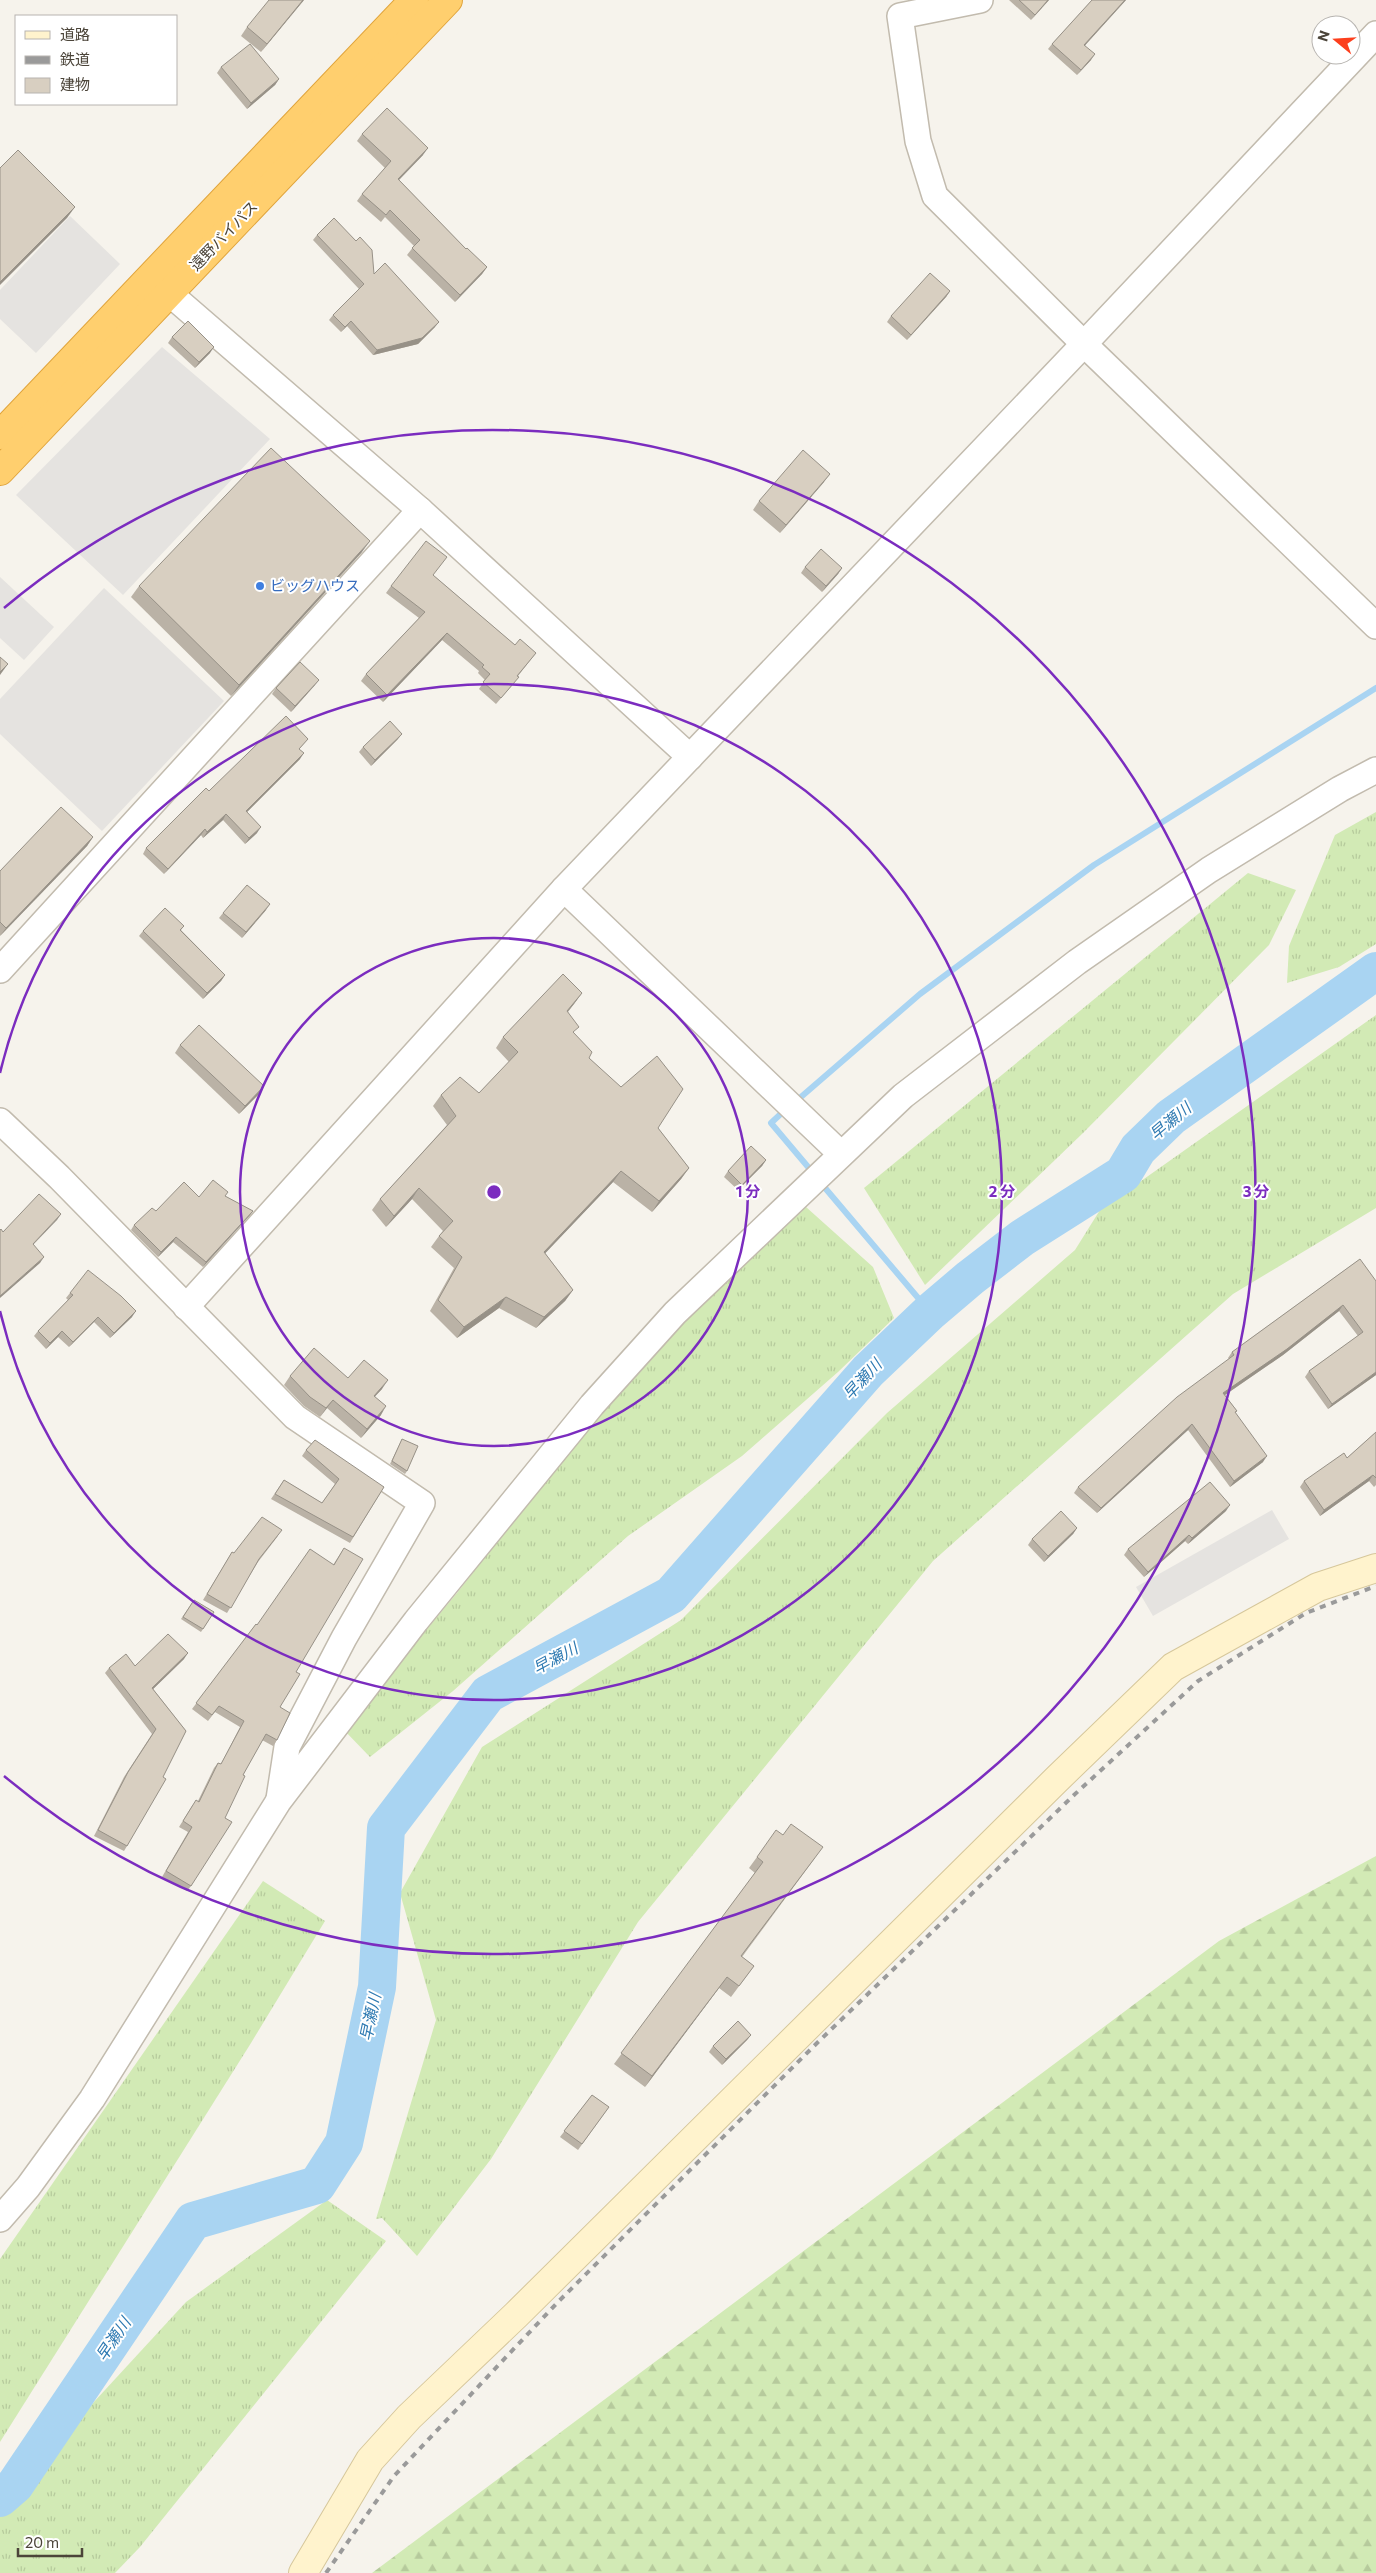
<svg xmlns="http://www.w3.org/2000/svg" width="1376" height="2573" font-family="Commissioner,'Noto Sans JP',sans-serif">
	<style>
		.grass { fill: url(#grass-tufts) }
		.forest { fill: url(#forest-firs) }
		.parking { fill: #e5e3e0 }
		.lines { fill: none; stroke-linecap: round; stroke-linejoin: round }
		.stream { stroke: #a9d4f2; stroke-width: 6 }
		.river { stroke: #a9d4f2; stroke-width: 38 }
		.street-casing { stroke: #c2bbae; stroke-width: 28 }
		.secondary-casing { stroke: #d6c79b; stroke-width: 30 }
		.highway-casing { stroke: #e0a43c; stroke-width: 30 }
		.street { stroke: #fff; stroke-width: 25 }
		.secondary { stroke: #fff3cd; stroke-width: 28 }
		.highway { stroke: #ffcf6e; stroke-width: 28 }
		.rail { stroke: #9a9a9a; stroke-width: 4; stroke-dasharray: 6 6; stroke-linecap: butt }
		.wall { fill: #bab2a6 }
		.shaded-wall { fill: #979187 }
		.building { fill: #d8cfc1; stroke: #979187 }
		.ring { fill: none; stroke: #7b2cbf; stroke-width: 2.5 }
		.shop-dot { fill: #3f7fe0; stroke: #fff; stroke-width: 2 }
		.labels { text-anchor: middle; stroke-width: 4; stroke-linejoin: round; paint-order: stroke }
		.street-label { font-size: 15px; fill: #4b4439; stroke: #fff }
		.shop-label { font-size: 15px; fill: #366cbe; stroke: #fff; text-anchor: start }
		.water-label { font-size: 16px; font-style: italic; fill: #2e7ab2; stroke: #fff }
		.centre { fill: #7b2cbf; stroke: #fff; stroke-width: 2.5 }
		.ring-label { font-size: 15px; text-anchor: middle; font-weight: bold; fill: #7b2cbf; stroke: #fff; stroke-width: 4; stroke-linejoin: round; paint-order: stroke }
	</style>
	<defs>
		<pattern id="grass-tufts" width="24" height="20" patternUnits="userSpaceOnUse" patternTransform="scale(1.25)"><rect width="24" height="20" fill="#d2eab5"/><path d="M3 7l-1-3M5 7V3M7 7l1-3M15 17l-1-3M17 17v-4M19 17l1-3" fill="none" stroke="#b6ca9c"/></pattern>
		<pattern id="forest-firs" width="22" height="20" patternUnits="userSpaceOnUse" patternTransform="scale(1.25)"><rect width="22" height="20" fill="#d2eab5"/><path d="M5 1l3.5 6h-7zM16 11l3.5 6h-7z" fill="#b6ca9c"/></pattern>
	</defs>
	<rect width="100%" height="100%" fill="#f6f3ec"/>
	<g class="grass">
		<polygon points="1376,812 1376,944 1339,967 1287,983 1289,946 1335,835"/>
		<polygon points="1248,873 1296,890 1269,945 1083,1133 925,1285 864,1188"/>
		<polygon points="1376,1015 1376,1208 1233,1294 933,1561 638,1922 491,2159 417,2256 382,2218 376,2219 436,2020 400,1893 482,1747 681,1620 887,1413 1075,1250 1100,1210"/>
		<polygon points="806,1207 873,1267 894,1318 838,1372 742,1456 628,1536 453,1691 370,1757 343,1729 457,1593 588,1425 695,1307"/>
		<polygon points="263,1881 325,1921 251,2043 0,2442 0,2259"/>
		<polygon points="327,2200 386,2241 140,2547 115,2573 0,2573 0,2504 186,2302"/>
	</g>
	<polygon class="forest" points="1376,1856 1376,2573 372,2573 1219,1941"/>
	<g class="parking">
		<polygon points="70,216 120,264 36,353 0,319 0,290"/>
		<polygon points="162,347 270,439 123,595 16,495"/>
		<polygon points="0,577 54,627 24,660 0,638"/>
		<polygon points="104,588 224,701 102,831 0,734 0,699"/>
		<polygon points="1272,1510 1289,1539 1153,1616 1136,1587"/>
	</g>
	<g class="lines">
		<g class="stream">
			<polyline points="794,1103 920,994 1094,865 1376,688"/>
			<polyline points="786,1109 771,1123 814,1174"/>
			<polyline points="820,1182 930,1312"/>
		</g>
		<polyline class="river" points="0,2498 15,2485 193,2221 317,2185 344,2143 377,1987 386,1828 488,1694 671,1595 868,1371 930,1312 970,1278 1022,1238 1123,1174 1138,1149 1171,1117 1376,971"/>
		<defs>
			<g id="street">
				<polyline points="980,0 900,16 918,141 935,196 1084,344 1376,626"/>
				<polyline points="169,293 420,510 690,757"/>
				<polyline points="564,889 841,1154"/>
				<polyline points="0,970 420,510"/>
				<polyline points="0,1121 59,1177 295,1417 422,1503 344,1638 287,1747 279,1799"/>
				<polyline points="186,1307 564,889 1084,344 1376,34"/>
				<polyline points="0,2219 28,2187 92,2099 278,1802 416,1621 592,1405 675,1313 903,1096 1077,962 1209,870 1340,789 1376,770"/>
			</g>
			<polyline id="secondary" points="303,2573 370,2460 409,2417 516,2315 1057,1779 1173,1667 1318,1587 1376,1568"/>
			<g id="highway">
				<polyline points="0,435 414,0"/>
				<polyline points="0,471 448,0"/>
			</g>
		</defs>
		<use href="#street" class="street-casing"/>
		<use href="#secondary" class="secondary-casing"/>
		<use href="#highway" class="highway-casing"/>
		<use href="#street" class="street"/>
		<use href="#secondary" class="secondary"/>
		<use href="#highway" class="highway"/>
		<polyline class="rail" points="326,2573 394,2476 557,2303 816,2044 1074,1795 1198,1681 1306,1613 1376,1586"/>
	</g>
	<g class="wall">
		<polygon points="304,0 261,52 241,36 247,27"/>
		<polygon points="1009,0 1049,0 1031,20"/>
		<polygon points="1092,0 1126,0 1085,45 1091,60 1077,75 1048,49 1052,44"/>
		<polygon points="221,67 279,79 275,85 247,109 217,73"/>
		<polygon points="362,134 423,155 399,180 466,249 487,267 482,274 455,302 407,255 414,246 385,217 381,222 357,201 362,194 385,168 357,141"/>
		<polygon points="317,235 374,274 435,327 418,344 373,355 347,326 341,332 329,320 333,315 359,289 313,240"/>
		<polygon points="950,291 946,297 907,340 887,322 891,316"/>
		<polygon points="172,337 210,353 195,368 168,343"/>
		<polygon points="824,482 780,533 753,510 759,501"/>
		<polygon points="362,552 231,696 131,597 139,586"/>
		<polygon points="805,567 842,568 838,574 822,592 801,573"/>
		<polygon points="433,575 515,645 536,653 518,676 514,683 496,704 479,689 485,680 478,673 479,671 442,640 383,702 361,681 366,674 419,618 386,593 391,586"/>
		<polygon points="315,685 291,712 272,694 276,688"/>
		<polygon points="308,739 299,749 300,759 247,812 257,833 245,844 223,820 203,838 201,835 164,874 143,854 146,848 209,791"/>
		<polygon points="398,739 371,766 359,752 363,747"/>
		<polygon points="93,837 87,846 0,936 0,871"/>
		<polygon points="266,910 242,938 219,918 223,913"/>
		<polygon points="184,926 181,930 225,975 221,981 203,999 139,936 143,931"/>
		<polygon points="582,993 568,1012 574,1033 589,1058 658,1128 689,1168 681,1179 652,1212 613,1182 545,1253 573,1290 565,1301 536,1328 499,1308 457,1338 430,1311 454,1268 431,1247 439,1236 443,1231 412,1199 386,1227 372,1210 380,1199 447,1125 433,1106 441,1095 479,1093 509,1062 496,1048 503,1037"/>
		<polygon points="180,1045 258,1095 239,1114 175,1053"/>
		<polygon points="766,1160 762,1166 738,1190 724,1177 728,1171"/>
		<polygon points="225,1196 253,1211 250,1215 203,1267 173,1242 158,1257 131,1230 134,1225 156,1211 199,1197"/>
		<polygon points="1360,1259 1376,1375 1328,1409 1305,1377 1309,1371 1358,1336 1339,1311 1283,1355 1225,1395 1237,1411 1235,1413 1263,1462 1230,1487 1188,1430 1097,1513 1074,1493 1078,1487 1229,1359 1228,1358 1232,1352"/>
		<polygon points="70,1293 132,1317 110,1338 94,1322 69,1347 58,1337 46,1349 34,1336 38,1331 68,1300 66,1298"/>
		<polygon points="290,1376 348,1378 382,1389 375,1396 381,1415 361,1438 327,1408 320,1417 304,1406 284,1385"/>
		<polygon points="1376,1432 1376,1485 1374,1487 1369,1481 1320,1516 1300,1487 1304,1481 1347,1458"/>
		<polygon points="402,1439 407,1471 405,1474 390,1464"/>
		<polygon points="306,1450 384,1487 350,1543 271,1499 284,1480 322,1503 335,1484 302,1456"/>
		<polygon points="1226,1511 1188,1544 1185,1541 1144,1577 1124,1555 1128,1549"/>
		<polygon points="1077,1528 1073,1534 1044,1562 1028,1545 1032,1539"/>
		<polygon points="278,1536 258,1562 227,1613 203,1600 232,1552 234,1553"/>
		<polygon points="344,1548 296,1672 280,1707 277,1740 273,1746 262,1740 243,1775 191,1886 187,1891 162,1877 188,1832 179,1827 192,1806 198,1801 214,1768 218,1763 221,1764 240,1727 215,1712 208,1721 192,1709 256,1624 257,1625 333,1565"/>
		<polygon points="194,1600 214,1612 201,1632 181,1619"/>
		<polygon points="184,1659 153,1689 186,1731 127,1846 124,1851 94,1836 124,1777 152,1734 105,1673 109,1668 135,1666"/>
		<polygon points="757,1857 815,1858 742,1957 754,1966 731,1997 719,1988 645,2087 614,2064 755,1873 749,1868"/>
		<polygon points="751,2035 747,2040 722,2065 709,2052 713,2046"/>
		<polygon points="592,2095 609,2107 578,2150 560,2137"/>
	</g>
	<g class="shaded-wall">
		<polygon points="303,0 304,0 261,52 267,44"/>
		<polygon points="1048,0 1049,0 1031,20 1035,15"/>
		<polygon points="1125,0 1126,0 1080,51 1084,45"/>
		<polygon points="1095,54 1091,60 1077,75 1081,70"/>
		<polygon points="279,79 275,85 247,109 251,103"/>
		<polygon points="428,148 423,155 393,186 398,179"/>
		<polygon points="75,207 67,218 0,285 0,282"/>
		<polygon points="487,267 482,274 455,302 460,295"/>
		<polygon points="950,291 946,297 907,340 911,335"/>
		<polygon points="351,321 347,326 341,332 345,327"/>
		<polygon points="439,322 435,327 418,344 373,355 377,350"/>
		<polygon points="214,347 210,353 195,368 199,362"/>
		<polygon points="830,474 824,482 780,533 786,525"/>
		<polygon points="370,541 362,552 231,696 239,685"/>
		<polygon points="842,568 838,574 822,592 826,586"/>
		<polygon points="447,633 442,640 383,702 387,695"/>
		<polygon points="8,664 0,675 0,672"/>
		<polygon points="319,680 315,685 291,712 295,706"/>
		<polygon points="402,734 398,739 371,766 375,760"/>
		<polygon points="304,753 300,759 242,817 246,811"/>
		<polygon points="226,814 223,820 203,838 207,832"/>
		<polygon points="261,827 257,833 245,844 249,838"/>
		<polygon points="205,829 201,835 164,874 168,869"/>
		<polygon points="93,837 87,846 0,936 6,928"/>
		<polygon points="270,904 266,910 242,938 246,932"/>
		<polygon points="225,975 221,981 203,999 207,993"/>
		<polygon points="582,993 574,1004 559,1022 567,1011"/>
		<polygon points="264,1086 258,1095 239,1114 245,1106"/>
		<polygon points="766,1160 762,1166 738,1190 742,1185"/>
		<polygon points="689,1168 681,1179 652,1212 659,1201"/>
		<polygon points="621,1171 613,1182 536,1263 544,1252"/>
		<polygon points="419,1188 412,1199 386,1227 394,1216"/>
		<polygon points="253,1211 250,1215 203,1267 206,1262"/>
		<polygon points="61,1214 57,1220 29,1249 33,1244"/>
		<polygon points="176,1237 173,1242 158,1257 161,1252"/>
		<polygon points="44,1257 40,1263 0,1298 0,1296"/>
		<polygon points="573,1290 565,1301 536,1328 544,1317"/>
		<polygon points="506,1297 499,1308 457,1338 464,1327"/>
		<polygon points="1343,1305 1339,1311 1283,1355 1219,1399 1223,1393"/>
		<polygon points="136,1311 132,1317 110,1338 114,1333"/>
		<polygon points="98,1317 94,1322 69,1347 73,1342"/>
		<polygon points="62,1331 58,1337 46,1349 50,1343"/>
		<polygon points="1376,1372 1376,1375 1328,1409 1332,1404"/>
		<polygon points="388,1380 382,1389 368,1404 374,1396"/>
		<polygon points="333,1400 327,1408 320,1417 326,1408"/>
		<polygon points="386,1406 381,1415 361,1438 367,1429"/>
		<polygon points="1192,1424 1188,1430 1097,1513 1101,1508"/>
		<polygon points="1267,1456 1263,1462 1230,1487 1234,1481"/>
		<polygon points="1373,1475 1369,1481 1320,1516 1324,1510"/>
		<polygon points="1230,1505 1226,1511 1188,1544 1192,1538"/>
		<polygon points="1077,1528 1073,1534 1044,1562 1048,1556"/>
		<polygon points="1189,1535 1185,1541 1144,1577 1148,1572"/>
		<polygon points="188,1653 184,1659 149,1693 152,1688"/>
		<polygon points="727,1977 719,1988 645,2087 652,2076"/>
		<polygon points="751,2035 747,2040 722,2065 726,2059"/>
	</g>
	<g class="building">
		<polygon points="269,0 303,0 267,44 247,27"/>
		<polygon points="1019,0 1048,0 1035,15"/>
		<polygon points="1092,0 1125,0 1084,45 1095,54 1081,70 1052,44"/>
		<polygon points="250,44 279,79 251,103 221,67"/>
		<polygon points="387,108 428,148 398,179 466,249 467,248 487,267 460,295 412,248 420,240 390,210 386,215 362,194 391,161 362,134"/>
		<polygon points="18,150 75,207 0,282 0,168"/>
		<polygon points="334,218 356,241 360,237 372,250 374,274 385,263 439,322 422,338 377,350 351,321 345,327 333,315 364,284 317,235"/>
		<polygon points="930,273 950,291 911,335 891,316"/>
		<polygon points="188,321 214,347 199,362 172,337"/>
		<polygon points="271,448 370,541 239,685 139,586"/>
		<polygon points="803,450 830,474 786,525 759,501"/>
		<polygon points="426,541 447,557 433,575 515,645 520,639 536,653 517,676 519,677 501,698 483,682 490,674 482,667 484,665 447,633 387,695 366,674 425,612 391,586"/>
		<polygon points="821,549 842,568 826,586 805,567"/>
		<polygon points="0,657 8,664 0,672"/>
		<polygon points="300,662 319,680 295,706 276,688"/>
		<polygon points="286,716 308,739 299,749 304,753 246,811 261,827 249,838 226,814 207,832 205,829 168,869 146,848 206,788 209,791"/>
		<polygon points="390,721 402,734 375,760 363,747"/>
		<polygon points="61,807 93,837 6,928 0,922 0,871"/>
		<polygon points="247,885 270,904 246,932 223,913"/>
		<polygon points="165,908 184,926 180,930 225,975 207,993 143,931"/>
		<polygon points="563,974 582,993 567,1011 579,1027 573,1032 592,1052 589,1058 621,1087 657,1056 683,1089 658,1128 689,1168 659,1201 621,1171 544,1252 573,1290 544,1317 506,1297 464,1327 438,1300 462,1257 439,1236 453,1221 419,1188 394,1216 380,1199 456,1116 441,1095 460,1077 479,1093 518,1052 503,1037"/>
		<polygon points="199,1025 264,1086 245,1106 180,1045"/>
		<polygon points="751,1146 766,1160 742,1185 728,1171"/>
		<polygon points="213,1180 228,1192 225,1196 253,1211 206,1262 176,1237 161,1252 134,1225 152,1208 156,1211 184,1182 199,1197"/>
		<polygon points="39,1194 61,1214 33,1244 44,1257 0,1296 0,1230 1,1229 3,1232"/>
		<polygon points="1360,1259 1376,1281 1376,1372 1332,1404 1309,1371 1363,1332 1343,1305 1287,1349 1223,1393 1237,1411 1235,1412 1267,1456 1234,1481 1192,1424 1101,1508 1078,1487 1177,1397 1234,1355 1232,1352"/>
		<polygon points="88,1270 121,1296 136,1311 114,1333 98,1317 73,1342 62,1331 50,1343 38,1331 73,1295 70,1293"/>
		<polygon points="314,1348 348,1378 364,1360 388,1380 374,1396 386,1406 367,1429 333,1400 326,1408 310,1397 290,1376"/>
		<polygon points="1376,1432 1376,1478 1373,1475 1324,1510 1304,1481 1344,1453 1347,1458"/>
		<polygon points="402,1439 418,1446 407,1471 392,1461"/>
		<polygon points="315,1440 384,1487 353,1537 275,1494 284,1480 322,1503 339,1479 306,1450"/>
		<polygon points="1210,1482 1230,1505 1192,1538 1189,1535 1148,1572 1128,1549"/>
		<polygon points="1061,1511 1077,1528 1048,1556 1032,1539"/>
		<polygon points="262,1517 282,1530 259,1559 231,1608 207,1594 232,1552 234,1553"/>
		<polygon points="344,1548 363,1559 296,1672 300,1674 280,1707 290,1713 277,1740 266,1734 243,1775 245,1776 225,1818 232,1822 191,1886 166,1871 192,1827 183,1821 196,1800 199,1802 218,1763 221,1764 244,1721 219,1706 212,1715 196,1703 256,1624 257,1625 310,1549 334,1565"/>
		<polygon points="194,1600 214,1612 203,1629 183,1617"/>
		<polygon points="168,1634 188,1653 152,1688 186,1731 163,1777 166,1779 127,1846 98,1830 128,1772 156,1729 109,1668 126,1654 135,1666"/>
		<polygon points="791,1824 823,1847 741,1956 754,1966 739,1986 727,1977 652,2076 621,2053 763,1862 757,1857 776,1830 783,1835"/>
		<polygon points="738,2021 751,2035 726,2059 713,2046"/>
		<polygon points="592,2095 609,2107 582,2144 564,2131"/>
	</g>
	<g class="ring">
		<circle cx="494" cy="1192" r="254"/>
		<path d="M0 1073A508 508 0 1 1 0 1311"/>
		<path d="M4 608A762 762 0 1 1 4 1776"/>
	</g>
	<circle class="shop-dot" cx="260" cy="586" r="5"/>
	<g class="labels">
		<g class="street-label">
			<text transform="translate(224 236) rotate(-46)" y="5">遠野バイパス</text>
		</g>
		<g class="shop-label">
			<text x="270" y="591">ビッグハウス</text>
		</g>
		<g class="water-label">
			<text transform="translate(1170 1121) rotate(-40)" y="6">早瀬川</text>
			<text transform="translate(862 1379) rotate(-47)" y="6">早瀬川</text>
			<text transform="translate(555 1658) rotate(-28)" y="6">早瀬川</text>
			<text transform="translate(370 2017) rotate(-78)" y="6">早瀬川</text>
			<text transform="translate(113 2339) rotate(-56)" y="6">早瀬川</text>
		</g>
	</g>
	<circle cx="494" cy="1192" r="8" class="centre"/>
	<g class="ring-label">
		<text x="748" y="1197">1 分</text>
		<text x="1002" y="1197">2 分</text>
		<text x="1256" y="1197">3 分</text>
	</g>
	<rect x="15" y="15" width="162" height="90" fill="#ffffff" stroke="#b7b4b0"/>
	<rect x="25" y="31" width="25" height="8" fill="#fff3cd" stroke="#b7b4b0"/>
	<text x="60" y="40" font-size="15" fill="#4b4439">道路</text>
	<rect x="25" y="56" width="25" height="8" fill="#9a9a9a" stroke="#b7b4b0"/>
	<text x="60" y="65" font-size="15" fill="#4b4439">鉄道</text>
	<rect x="25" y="78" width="25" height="15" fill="#d8cfc1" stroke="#b7b4b0"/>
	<text x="60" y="90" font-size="15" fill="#4b4439">建物</text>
	<g transform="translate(1336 40) rotate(288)"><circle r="24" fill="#ffffff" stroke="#b7b4b0"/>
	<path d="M0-4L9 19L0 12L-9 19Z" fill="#fc3f1d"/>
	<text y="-8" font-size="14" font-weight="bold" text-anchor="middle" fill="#4b4439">N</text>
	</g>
	<path d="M18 2548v8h64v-8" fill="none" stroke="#4b4439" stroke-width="2.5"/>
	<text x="25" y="2548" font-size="15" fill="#4b4439" stroke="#ffffff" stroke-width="4" paint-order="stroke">20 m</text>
</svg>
